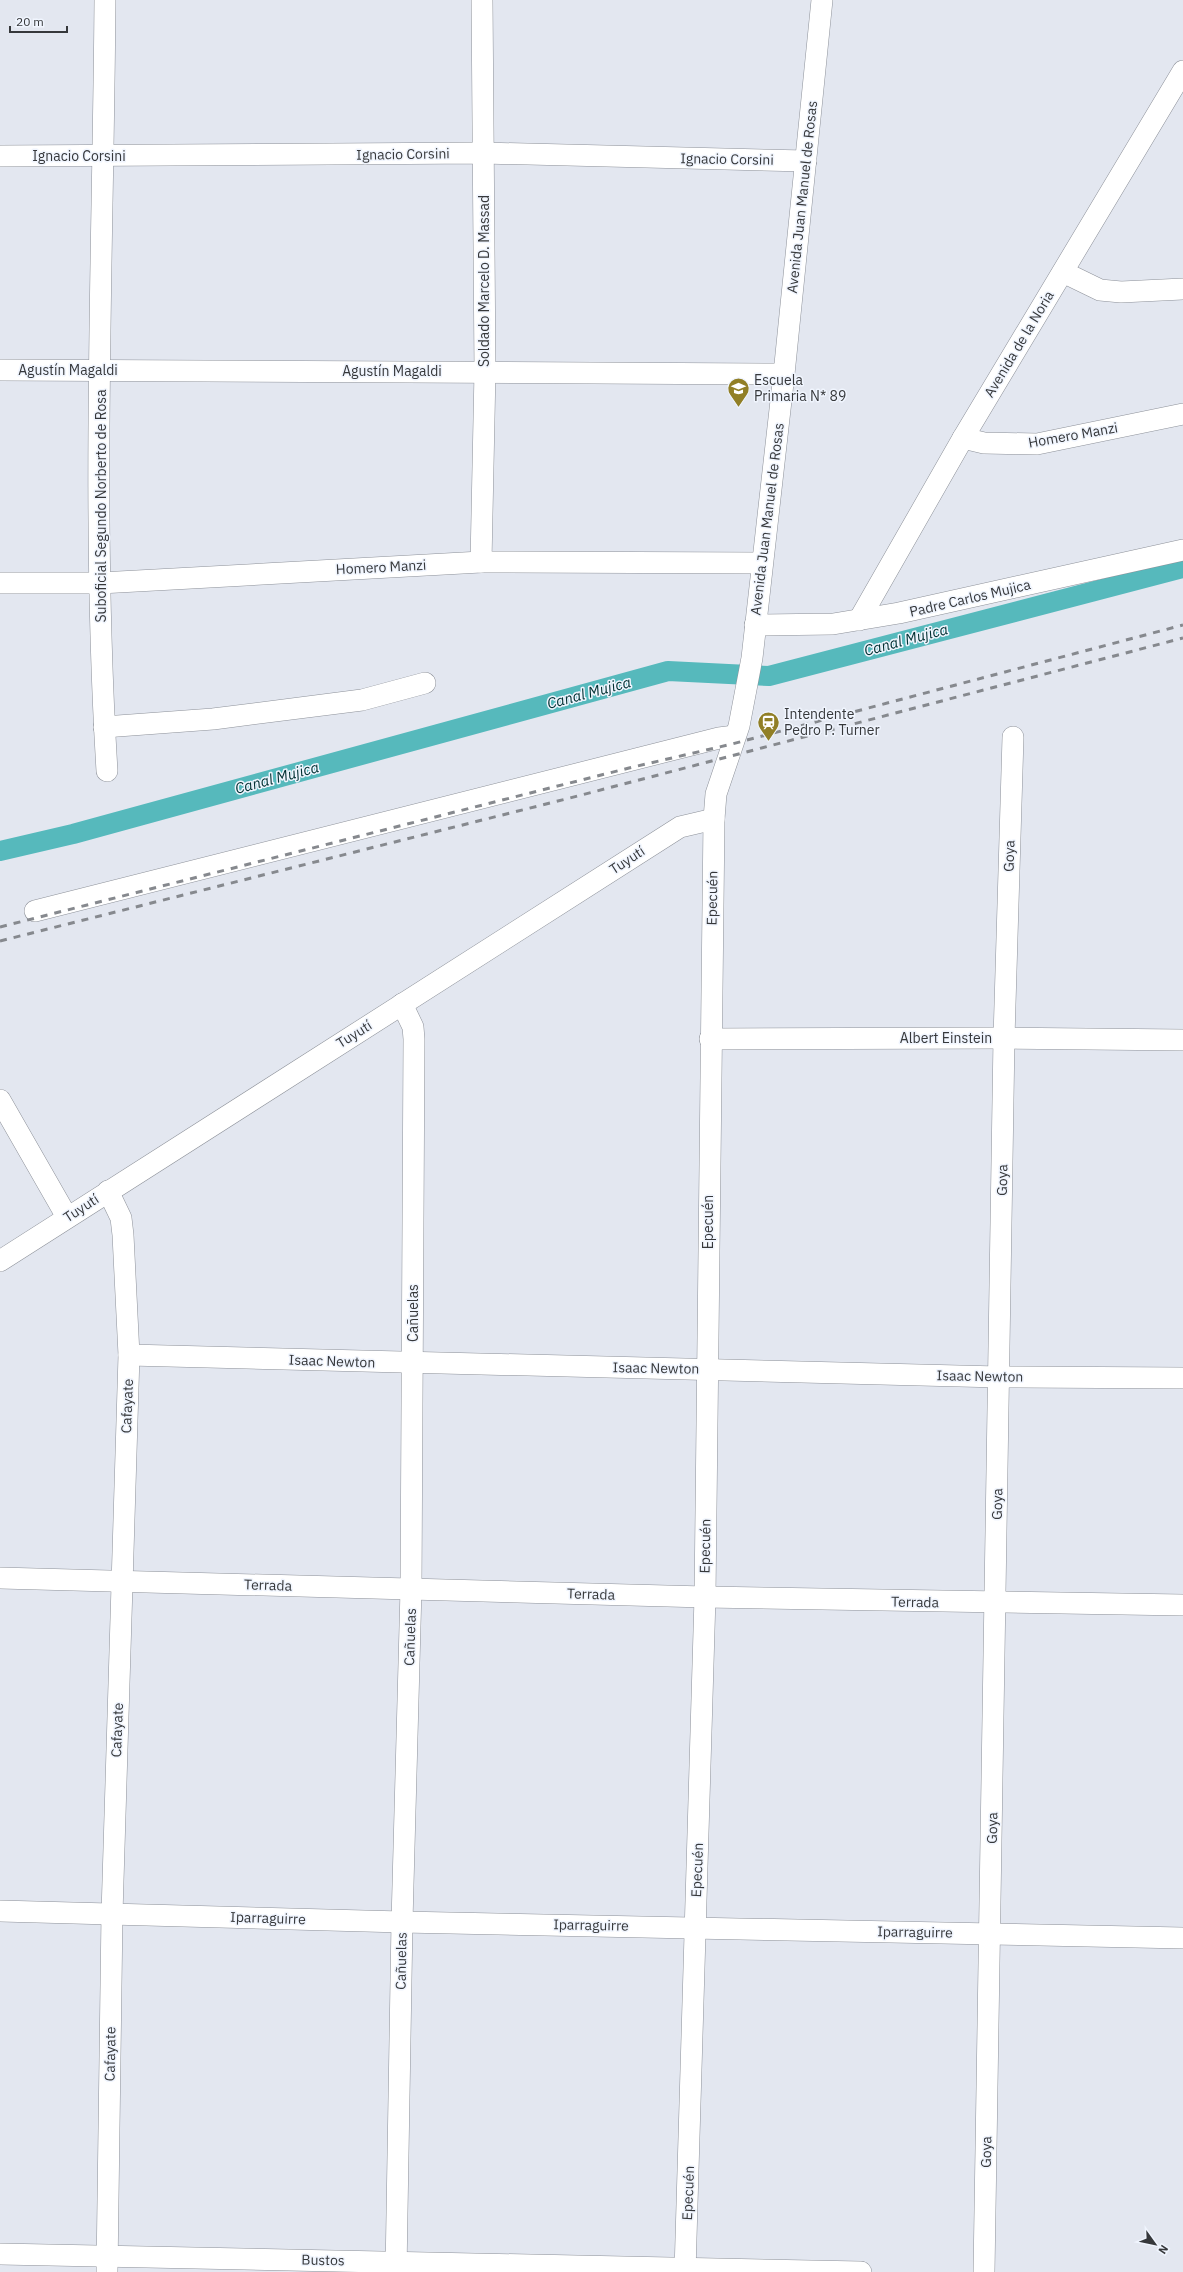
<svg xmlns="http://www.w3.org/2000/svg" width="1183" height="2272" font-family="'IBM Plex Sans',sans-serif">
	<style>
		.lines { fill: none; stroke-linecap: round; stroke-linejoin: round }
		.canal { stroke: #56b9bc; stroke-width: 20 }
		.minor-casing { stroke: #8d9199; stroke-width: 22 }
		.minor { stroke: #fff; stroke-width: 21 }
		.rail { stroke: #86898e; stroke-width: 3; stroke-dasharray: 7 7; stroke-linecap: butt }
		.labels { text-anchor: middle; stroke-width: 3; stroke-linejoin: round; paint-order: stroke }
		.street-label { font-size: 14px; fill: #36383b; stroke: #f0f5fe }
		.poi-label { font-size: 14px; fill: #36383b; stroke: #f0f5fe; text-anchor: start }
		.water-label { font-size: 15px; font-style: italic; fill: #003032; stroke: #f0f5fe }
	</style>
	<rect width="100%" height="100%" fill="#e3e7f0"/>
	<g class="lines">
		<polyline class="canal" points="0,851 73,834 668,671 769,676 1183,568"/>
		<defs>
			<g id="minor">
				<path d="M105 0C103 257 91 514 107 771"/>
				<polyline points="0,156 483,153 806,161"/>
				<polyline points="1063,272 1100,290 1121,292 1183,289"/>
				<polyline points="0,370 784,374"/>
				<polyline points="963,438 984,443 1037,444 1183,414"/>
				<polyline points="481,562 485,371 482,0"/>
				<polyline points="0,583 100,583 481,562 762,563"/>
				<polyline points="859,620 963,438 1183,71"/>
				<polyline points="755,625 833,624 899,613 1183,550"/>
				<polyline points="104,727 213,719 362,700 425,683"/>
				<polyline points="35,911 719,738 735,736"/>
				<polyline points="710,1039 1004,1038 1183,1040"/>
				<polyline points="0,1100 67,1217"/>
				<polyline points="0,1261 680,827 714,819"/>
				<polyline points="129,1355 999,1377 1183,1378"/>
				<polyline points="0,1578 705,1597 1183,1605"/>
				<polyline points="0,1911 402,1922 1183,1938"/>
				<polyline points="0,2254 861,2272"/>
				<polyline points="107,2272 112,1914 129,1355 123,1235 121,1218 108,1191"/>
				<polyline points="396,2272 402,1922 411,1589 414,1039 413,1027 402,1004"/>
				<polyline points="685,2272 705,1597 714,819 716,794 739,726 752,658 784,374 822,0"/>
				<polyline points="984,2272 1004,1038 1013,737"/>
			</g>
		</defs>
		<use href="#minor" class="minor-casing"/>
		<use href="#minor" class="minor"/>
		<g class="rail">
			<polyline points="0,927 629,768 732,744 1183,625"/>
			<polyline points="0,941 570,798 1183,638"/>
		</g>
	</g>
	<defs>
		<symbol id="school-pin" viewBox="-11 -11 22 30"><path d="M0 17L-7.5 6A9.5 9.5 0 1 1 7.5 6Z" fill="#917f26" stroke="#f0f5fe"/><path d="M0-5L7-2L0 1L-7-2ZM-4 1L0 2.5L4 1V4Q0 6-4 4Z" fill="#fff"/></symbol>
		<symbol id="station-pin" viewBox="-11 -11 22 30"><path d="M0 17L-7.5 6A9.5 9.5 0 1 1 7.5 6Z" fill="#917f26" stroke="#f0f5fe"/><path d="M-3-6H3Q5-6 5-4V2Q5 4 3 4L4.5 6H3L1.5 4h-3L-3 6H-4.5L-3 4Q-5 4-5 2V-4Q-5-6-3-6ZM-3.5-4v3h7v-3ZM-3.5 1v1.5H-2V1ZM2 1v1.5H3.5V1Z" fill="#fff"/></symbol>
	</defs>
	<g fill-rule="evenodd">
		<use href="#school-pin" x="726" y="376" width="25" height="34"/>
		<use href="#station-pin" x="756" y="710" width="25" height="34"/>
	</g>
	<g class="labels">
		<g class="street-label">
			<text transform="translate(403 154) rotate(-1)" y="5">Ignacio Corsini</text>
			<text x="79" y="161">Ignacio Corsini</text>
			<text transform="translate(727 159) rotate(1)" y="5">Ignacio Corsini</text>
			<text transform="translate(802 197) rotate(-84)" y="5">Avenida Juan Manuel de Rosas</text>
			<text transform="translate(484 281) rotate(-90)" y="5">Soldado Marcelo D. Massad</text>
			<text transform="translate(1019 344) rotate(-59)" y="5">Avenida de la Noria</text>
			<text x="68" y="375">Agustín Magaldi</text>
			<text x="392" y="376">Agustín Magaldi</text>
			<text transform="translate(1073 435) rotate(-10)" y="5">Homero Manzi</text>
			<text transform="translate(101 506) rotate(-90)" y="5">Suboficial Segundo Norberto de Rosa</text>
			<text transform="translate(767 519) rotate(-83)" y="5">Avenida Juan Manuel de Rosas</text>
			<text transform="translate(381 567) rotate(-3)" y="5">Homero Manzi</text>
			<text transform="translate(970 598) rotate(-13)" y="5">Padre Carlos Mujica</text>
			<text transform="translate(1009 856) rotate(-88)" y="5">Goya</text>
			<text transform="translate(627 860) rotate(-33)" y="5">Tuyutí</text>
			<text transform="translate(712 898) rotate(-89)" y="5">Epecuén</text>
			<text transform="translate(354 1034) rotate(-32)" y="5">Tuyutí</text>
			<text x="946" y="1043">Albert Einstein</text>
			<text transform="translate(1002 1180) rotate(-89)" y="5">Goya</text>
			<text transform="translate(81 1208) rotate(-33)" y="5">Tuyutí</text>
			<text transform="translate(708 1222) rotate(-90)" y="5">Epecuén</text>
			<text transform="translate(413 1313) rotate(-90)" y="5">Cañuelas</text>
			<text transform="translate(332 1361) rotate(2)" y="5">Isaac Newton</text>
			<text transform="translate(656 1368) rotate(1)" y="5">Isaac Newton</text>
			<text transform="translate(980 1376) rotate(1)" y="5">Isaac Newton</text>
			<text transform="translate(127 1406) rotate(-88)" y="5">Cafayate</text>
			<text transform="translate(997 1504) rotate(-89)" y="5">Goya</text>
			<text transform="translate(705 1546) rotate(-89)" y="5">Epecuén</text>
			<text transform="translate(268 1585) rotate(2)" y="5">Terrada</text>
			<text transform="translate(591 1594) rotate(2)" y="5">Terrada</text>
			<text transform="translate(915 1602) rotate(1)" y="5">Terrada</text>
			<text transform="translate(410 1637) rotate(-88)" y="5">Cañuelas</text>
			<text transform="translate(117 1730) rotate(-88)" y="5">Cafayate</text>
			<text transform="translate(992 1828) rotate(-89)" y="5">Goya</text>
			<text transform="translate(697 1870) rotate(-88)" y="5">Epecuén</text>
			<text transform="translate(268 1918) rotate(2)" y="5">Iparraguirre</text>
			<text transform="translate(591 1925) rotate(1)" y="5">Iparraguirre</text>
			<text transform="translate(915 1932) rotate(1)" y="5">Iparraguirre</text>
			<text transform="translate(401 1961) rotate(-89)" y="5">Cañuelas</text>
			<text transform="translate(110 2054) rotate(-89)" y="5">Cafayate</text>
			<text transform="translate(986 2152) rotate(-89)" y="5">Goya</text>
			<text transform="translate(688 2193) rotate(-88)" y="5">Epecuén</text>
			<text transform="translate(323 2260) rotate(1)" y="5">Bustos</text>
		</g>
		<g class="poi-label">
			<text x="754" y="385">Escuela<tspan x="754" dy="16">Primaria N* 89</tspan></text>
			<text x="784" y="719">Intendente<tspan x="784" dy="16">Pedro P. Turner</tspan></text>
		</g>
		<g class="water-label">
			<text transform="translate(906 640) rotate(-15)" y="5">Canal Mujica</text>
			<text transform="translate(589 693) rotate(-15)" y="5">Canal Mujica</text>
			<text transform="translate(277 778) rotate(-15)" y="5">Canal Mujica</text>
		</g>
	</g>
	<g transform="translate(1155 2244) rotate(123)" stroke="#f0f5fe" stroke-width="3" paint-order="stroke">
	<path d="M0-3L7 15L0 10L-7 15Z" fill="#36383b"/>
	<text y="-6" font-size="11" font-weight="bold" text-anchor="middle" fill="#36383b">N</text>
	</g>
	<path d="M10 26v6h57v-6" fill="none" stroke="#36383b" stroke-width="2"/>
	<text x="16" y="26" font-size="12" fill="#36383b" stroke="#f0f5fe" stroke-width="3" paint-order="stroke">20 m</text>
</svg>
